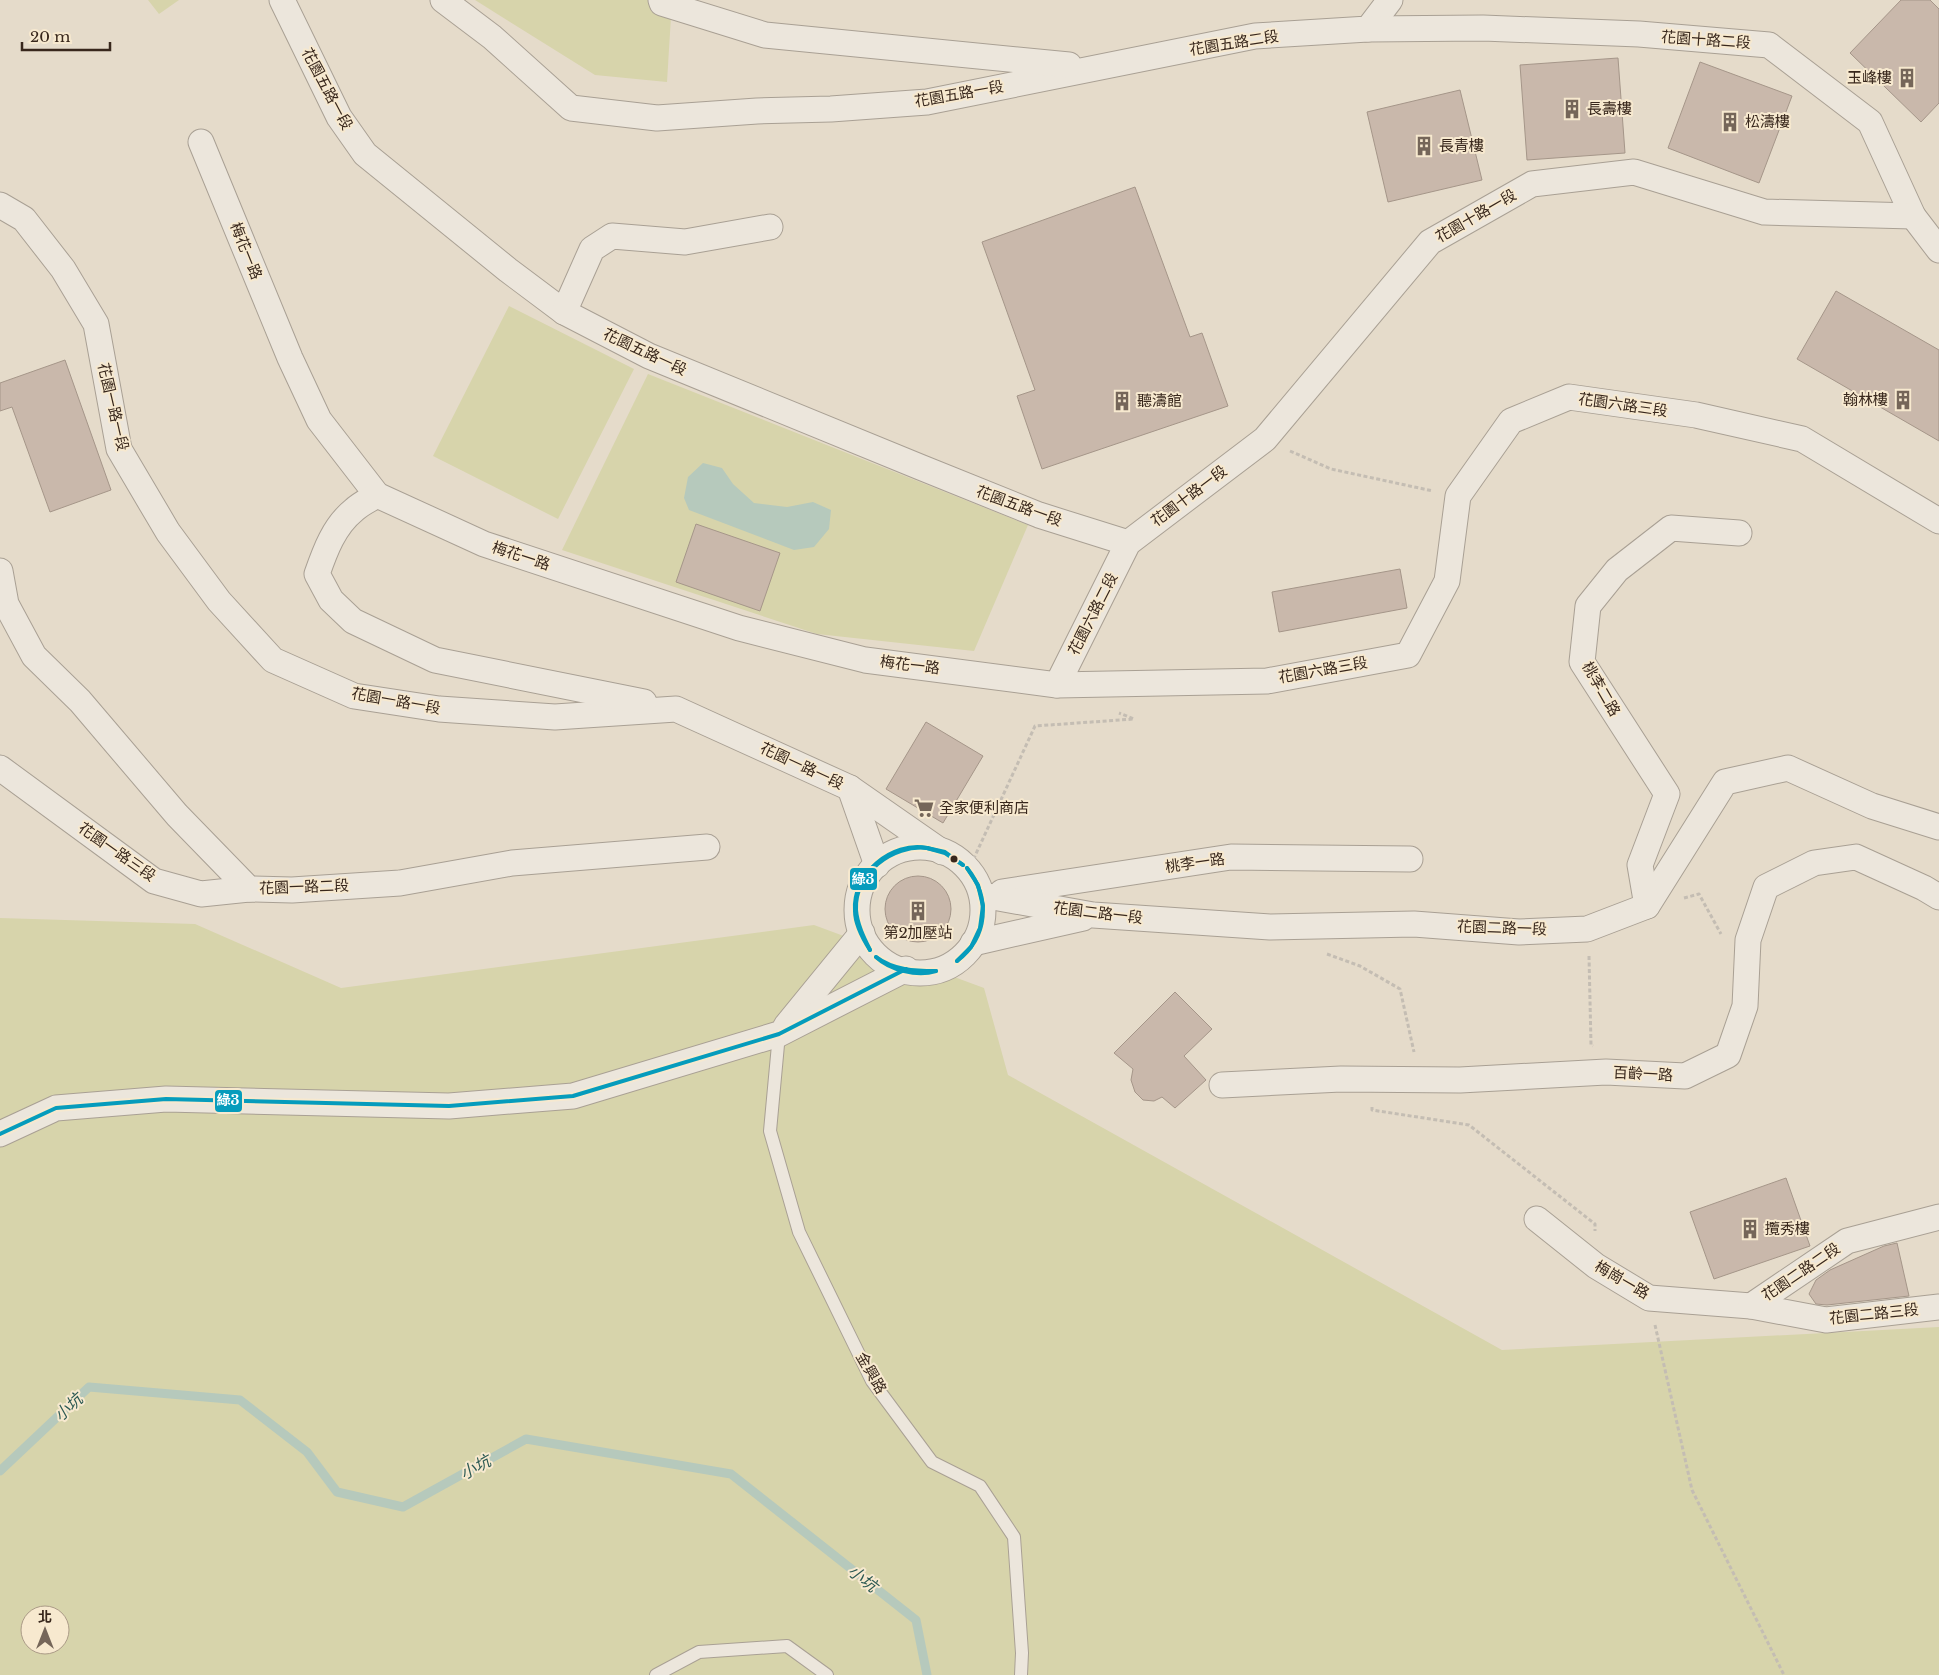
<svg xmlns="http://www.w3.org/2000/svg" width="1939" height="1675" font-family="'Libre Baskerville','Noto Sans TC',serif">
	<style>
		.green { fill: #d7d4ab; fill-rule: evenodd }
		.water { fill: #b6c9bc }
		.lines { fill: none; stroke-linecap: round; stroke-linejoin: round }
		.stream { stroke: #b6c9bc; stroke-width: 9 }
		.building { fill: #c9b8ab; stroke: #a59689 }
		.lane-casing { stroke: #a9a094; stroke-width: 14 }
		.street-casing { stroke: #a9a094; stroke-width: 27 }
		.path { stroke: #c4bdb3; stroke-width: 3; stroke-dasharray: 4 2.5; stroke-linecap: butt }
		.lane { stroke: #ece6dc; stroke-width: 12 }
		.street { stroke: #ece6dc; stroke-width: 25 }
		.bus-1-casing { stroke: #f7e9cf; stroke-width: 8 }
		.bus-1 { stroke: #069cbc; stroke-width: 4 }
		.bus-dot { fill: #38271c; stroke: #f7e9cf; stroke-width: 2 }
		.labels { text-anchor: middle; stroke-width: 4; stroke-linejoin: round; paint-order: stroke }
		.street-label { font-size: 15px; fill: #38271c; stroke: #f7e9cf }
		.poi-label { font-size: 15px; fill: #38271c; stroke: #f7e9cf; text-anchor: start }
		.water-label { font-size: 16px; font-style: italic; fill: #2a5852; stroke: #f7e9cf }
		.line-badge { stroke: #f7e9cf; stroke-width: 2 }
		.badge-label { font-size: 14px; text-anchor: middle; font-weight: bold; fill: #fff }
	</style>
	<rect width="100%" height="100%" fill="#e5dbca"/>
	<g class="green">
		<polygon points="148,0 179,0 159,14"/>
		<polygon points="475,0 672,0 667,82 595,75"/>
		<polygon points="509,306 634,369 558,519 433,456"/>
		<polygon points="648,374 1028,525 974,651 817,634 562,550"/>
		<path d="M0 918 195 924 341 988 814 925 984 988 1008 1075 1502 1350 1939 1327V1675H0ZM30 1615H60V1645H30Z"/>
	</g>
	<polygon class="water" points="703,463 722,468 733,484 754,503 787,507 813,502 831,510 829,529 814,547 794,550 689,510 684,498 688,477"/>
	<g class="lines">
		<polyline class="stream" points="0,1471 89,1387 240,1400 307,1452 337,1492 403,1507 526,1439 731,1474 916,1620 927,1675"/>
	</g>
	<g class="building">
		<polygon points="1901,0 1930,0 1939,9 1939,103 1921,122 1850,53"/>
		<polygon points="1618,58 1625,153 1527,160 1520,65"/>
		<polygon points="1700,62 1792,96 1759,183 1668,148"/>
		<polygon points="1460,90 1482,180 1388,202 1367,112"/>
		<polygon points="1135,187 1190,337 1202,333 1228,406 1042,469 1017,396 1035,390 982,242"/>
		<polygon points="1836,291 1939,350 1939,441 1797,359"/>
		<polygon points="65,360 111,490 50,512 12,407 0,411 0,383"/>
		<polygon points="696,524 780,553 760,611 676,582"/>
		<polygon points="1400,569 1407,608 1279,632 1272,592"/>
		<polygon points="926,722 983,756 943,823 886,789"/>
		<circle cx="918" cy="909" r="33"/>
		<polygon points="1175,992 1212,1029 1184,1056 1206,1080 1175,1108 1162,1097 1154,1101 1143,1100 1135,1092 1131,1080 1133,1069 1114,1053"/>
		<polygon points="1786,1178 1810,1246 1714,1279 1690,1212"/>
		<polygon points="1897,1243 1909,1296 1827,1305 1816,1304 1809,1294 1816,1280 1830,1270 1884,1246"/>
	</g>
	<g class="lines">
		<defs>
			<g id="lane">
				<polyline points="779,1034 770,1131 799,1232 872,1381 932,1462 980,1486 1014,1537 1022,1653 1021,1675"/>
				<polyline points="656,1675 699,1652 787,1646 827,1675"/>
			</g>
			<g id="street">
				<polyline points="282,0 339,117 365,154 508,270 564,312 649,356 920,467 1039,515 1128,543"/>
				<polyline points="443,0 492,37 571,108 657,118 757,111 831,109 927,102 1255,36 1368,29 1390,0"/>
				<polyline points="661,0 662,3 765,35 1069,65"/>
				<polyline points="1368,29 1483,28 1639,34 1769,45 1870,122 1913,216 1939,250"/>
				<polyline points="201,142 290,358 319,420 377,495 484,544 739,628 865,660 1057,685 1267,681 1408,655 1447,581 1458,496 1511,421 1569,397 1696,415 1802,439 1939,521"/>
				<polyline points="0,205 24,219 63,269 96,324 119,449 168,532 219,601 273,660 354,696 439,709 555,717 676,709 850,788 942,852"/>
				<polyline points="564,312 592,249 612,236 685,242 770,227"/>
				<path d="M377 495C369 500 360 504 354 510 334 526 325 551 317 574L331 600 353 621 435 660 644 702"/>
				<polyline points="0,571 6,604 34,656 80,701 177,815 249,889"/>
				<polyline points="1057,685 1128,543 1265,439 1430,242 1532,184 1634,172 1764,212 1913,216"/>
				<polyline points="0,768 154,881 201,894 249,889 292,890 400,883 512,863 707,847"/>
				<polyline points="850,788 877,865"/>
				<circle cx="920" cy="910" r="63"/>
				<polyline points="1002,892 1231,857 1410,859"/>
				<polyline points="982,895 1093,915 1270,927 1414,924 1519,932 1587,929 1647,906 1725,782 1788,768 1872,806 1939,827"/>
				<polyline points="1647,906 1640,865 1667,794 1582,662 1588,606 1617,570 1671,528 1739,533"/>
				<polyline points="973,943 1083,918"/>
				<polyline points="786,1026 862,933"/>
				<polyline points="1222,1085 1341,1079 1460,1080 1606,1072 1685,1076 1728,1055 1745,1006 1748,940 1766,887 1814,863 1856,857 1924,888 1939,897"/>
				<polyline points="0,1134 56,1108 166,1099 449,1106 573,1096 779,1034 906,969"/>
				<polyline points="1537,1219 1596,1266 1649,1298 1751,1306 1826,1320 1939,1307"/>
				<polyline points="1751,1306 1847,1241 1939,1217"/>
			</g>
		</defs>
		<use href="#lane" class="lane-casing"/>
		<use href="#street" class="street-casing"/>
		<g class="path">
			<polyline points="1290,451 1331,469 1433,491"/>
			<polyline points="968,871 1035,726 1134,719 1119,713"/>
			<polyline points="1684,898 1699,894 1721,934"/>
			<polyline points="1327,954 1360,966 1400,989 1414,1052"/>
			<polyline points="1589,956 1591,1045 1593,1046"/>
			<polyline points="1372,1107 1372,1110 1469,1125 1595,1224 1595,1231"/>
			<polyline points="1655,1325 1692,1490 1784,1675"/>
		</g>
		<use href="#lane" class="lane"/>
		<use href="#street" class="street"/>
		<defs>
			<g id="bus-1">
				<polyline points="927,848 945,852 963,865"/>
				<polyline points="927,848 945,853 963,865"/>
				<path d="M870 950C863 939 855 924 855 911 852 874 892 841 927 848"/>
				<path d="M870 950C864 938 857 924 856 910 854 873 893 844 927 848"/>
				<path d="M876 957C894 970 914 971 936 971"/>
				<path d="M876 957C890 970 917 977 936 971"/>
				<polyline points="957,961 971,947 980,928 983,906 978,885 967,868"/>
				<path d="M957 961C988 937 991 898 967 868"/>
				<polyline points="0,1134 56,1108 166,1099 449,1106 573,1096 779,1034 906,969"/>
			</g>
		</defs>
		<use href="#bus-1" class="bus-1-casing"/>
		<use href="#bus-1" class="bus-1"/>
	</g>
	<defs>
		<symbol id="building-bare" viewBox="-9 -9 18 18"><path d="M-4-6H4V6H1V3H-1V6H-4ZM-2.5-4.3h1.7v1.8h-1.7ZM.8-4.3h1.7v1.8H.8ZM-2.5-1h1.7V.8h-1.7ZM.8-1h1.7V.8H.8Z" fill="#756659" stroke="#f7e9cf" stroke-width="2.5" paint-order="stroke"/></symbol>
		<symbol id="supermarket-bare" viewBox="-9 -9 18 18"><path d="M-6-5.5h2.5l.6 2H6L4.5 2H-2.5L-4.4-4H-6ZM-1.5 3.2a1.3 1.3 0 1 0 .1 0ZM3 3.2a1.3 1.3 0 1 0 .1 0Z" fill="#756659" stroke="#f7e9cf" stroke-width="2.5" paint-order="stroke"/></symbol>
	</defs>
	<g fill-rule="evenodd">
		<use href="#building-bare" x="1893" y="64" width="28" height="28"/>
		<use href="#building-bare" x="1558" y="95" width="28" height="28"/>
		<use href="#building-bare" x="1716" y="108" width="28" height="28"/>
		<use href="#building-bare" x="1410" y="132" width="28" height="28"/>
		<use href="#building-bare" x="1889" y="386" width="28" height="28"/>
		<use href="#building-bare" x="1108" y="387" width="28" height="28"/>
		<use href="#supermarket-bare" x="910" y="794" width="28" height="28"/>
		<use href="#building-bare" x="904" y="897" width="28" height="28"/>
		<use href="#building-bare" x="1736" y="1215" width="28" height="28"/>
	</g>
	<circle class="bus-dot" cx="954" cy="859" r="4.5"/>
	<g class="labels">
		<g class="street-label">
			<text transform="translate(1706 40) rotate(4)" y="5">花園十路二段</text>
			<text transform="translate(1234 43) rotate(-9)" y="5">花園五路二段</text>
			<text transform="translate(327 89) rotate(62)" y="5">花園五路一段</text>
			<text transform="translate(959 94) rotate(-10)" y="5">花園五路一段</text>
			<text transform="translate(1476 216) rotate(-30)" y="5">花園十路一段</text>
			<text transform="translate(246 251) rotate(68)" y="5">梅花一路</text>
			<text transform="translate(645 352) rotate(25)" y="5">花園五路一段</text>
			<text transform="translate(1623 405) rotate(8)" y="5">花園六路三段</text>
			<text transform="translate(113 407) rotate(77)" y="5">花園一路一段</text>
			<text transform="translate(1189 496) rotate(-37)" y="5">花園十路一段</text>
			<text transform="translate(1019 506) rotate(20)" y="5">花園五路一段</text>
			<text transform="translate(521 556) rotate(18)" y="5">梅花一路</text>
			<text transform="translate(1093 614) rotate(-63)" y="5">花園六路二段</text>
			<text transform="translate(910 665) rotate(7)" y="5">梅花一路</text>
			<text transform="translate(1323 670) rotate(-10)" y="5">花園六路三段</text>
			<text transform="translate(1601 689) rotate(60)" y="5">桃李二路</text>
			<text transform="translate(396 701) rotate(10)" y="5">花園一路一段</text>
			<text transform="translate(802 766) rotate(25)" y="5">花園一路一段</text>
			<text transform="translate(117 852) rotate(35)" y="5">花園一路三段</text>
			<text transform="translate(1195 863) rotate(-8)" y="5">桃李一路</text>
			<text transform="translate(304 887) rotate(-2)" y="5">花園一路二段</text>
			<text transform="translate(1098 913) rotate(7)" y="5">花園二路一段</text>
			<text transform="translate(1502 928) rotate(2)" y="5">花園二路一段</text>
			<text transform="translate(1643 1074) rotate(3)" y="5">百齡一路</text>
			<text transform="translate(1801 1272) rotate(-34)" y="5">花園二路二段</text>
			<text transform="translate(1622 1280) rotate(30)" y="5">梅崗一路</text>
			<text transform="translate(1874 1314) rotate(-6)" y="5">花園二路三段</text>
			<text transform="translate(871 1373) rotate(60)" y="5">金興路</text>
		</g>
		<g class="poi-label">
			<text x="1892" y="83" text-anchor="end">玉峰樓</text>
			<text x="1587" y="114">長壽樓</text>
			<text x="1745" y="127">松濤樓</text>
			<text x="1439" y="151">長青樓</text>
			<text x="1888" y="405" text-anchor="end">翰林樓</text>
			<text x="1137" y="406">聽濤館</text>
			<text x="939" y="813">全家便利商店</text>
			<text x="918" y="938" text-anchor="middle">第2加壓站</text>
			<text x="1765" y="1234">攬秀樓</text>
		</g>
		<g class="water-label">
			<text transform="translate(68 1407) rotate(-43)" y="6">小坑</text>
			<text transform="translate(475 1467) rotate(-29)" y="6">小坑</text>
			<text transform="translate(863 1578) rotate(38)" y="6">小坑</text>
		</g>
	</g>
	<g class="line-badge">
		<rect x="849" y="867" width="29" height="24" rx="5" fill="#069cbc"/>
		<rect x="214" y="1089" width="29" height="24" rx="5" fill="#069cbc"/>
	</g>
	<g class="badge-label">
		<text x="863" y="884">綠3</text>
		<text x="228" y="1105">綠3</text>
	</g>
	<g transform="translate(45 1630)"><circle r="24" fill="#f7e9cf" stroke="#ab9b87"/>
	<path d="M0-4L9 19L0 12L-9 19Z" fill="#756659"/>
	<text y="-8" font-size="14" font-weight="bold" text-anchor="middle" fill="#38271c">北</text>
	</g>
	<path d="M22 42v8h88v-8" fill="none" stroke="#38271c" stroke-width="2.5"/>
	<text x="30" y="42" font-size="15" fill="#38271c" stroke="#f7e9cf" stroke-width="4" paint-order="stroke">20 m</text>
</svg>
